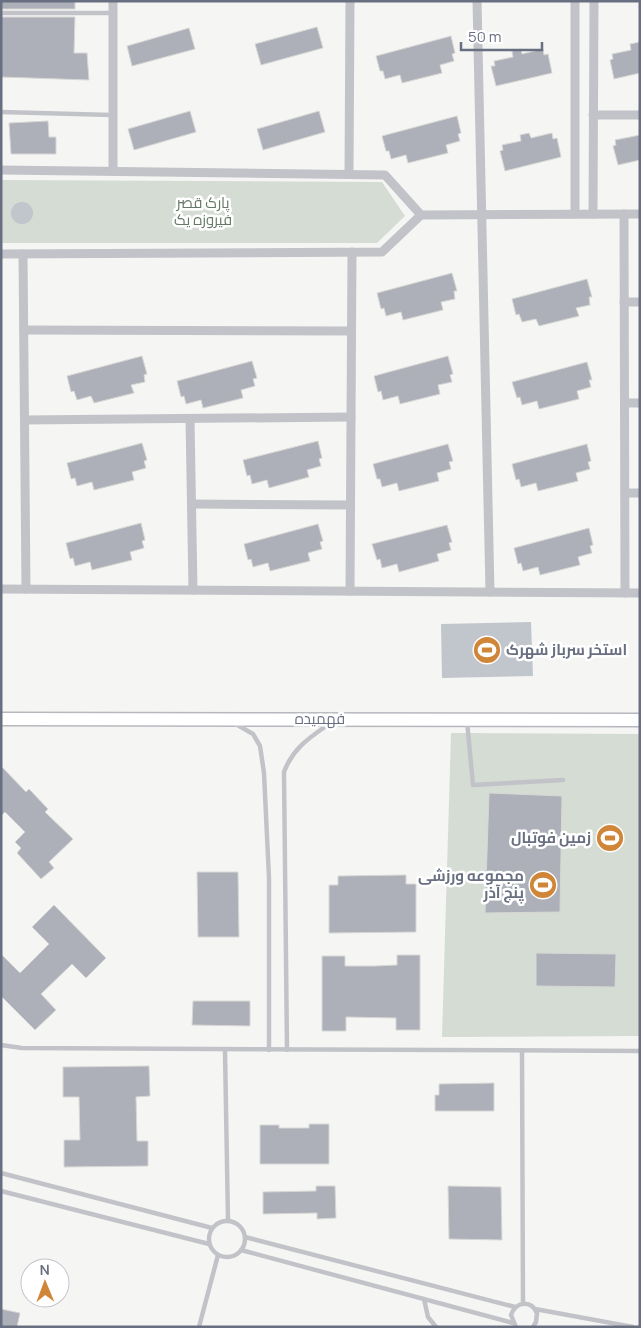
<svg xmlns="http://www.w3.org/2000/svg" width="641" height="1328" font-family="Manrope,Cairo,sans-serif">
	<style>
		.green { fill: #d5dcd4 }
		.water { fill: #c1c5cc }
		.building { fill: #adb0b8; stroke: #d7d7d5 }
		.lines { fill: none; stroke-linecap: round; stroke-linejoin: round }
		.secondary-casing { stroke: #b6b8be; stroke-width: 15 }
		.lane { stroke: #c2c3c8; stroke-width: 4.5 }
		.street { stroke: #c2c3c8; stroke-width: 9 }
		.secondary { stroke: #fff; stroke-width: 12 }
		.labels { text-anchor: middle; stroke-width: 5; stroke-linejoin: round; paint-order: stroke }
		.park-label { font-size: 15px; fill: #667967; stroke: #fff }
		.poi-label { font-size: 15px; font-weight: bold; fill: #686f81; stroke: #fff; text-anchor: end }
		.street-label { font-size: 15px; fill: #686f81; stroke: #fff }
	</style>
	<rect width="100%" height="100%" fill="#f5f6f3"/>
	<g class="green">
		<polygon points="1,180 382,182 405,216 377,243 1,243"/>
		<polygon points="451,733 640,734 640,1036 442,1037"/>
	</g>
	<g class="water">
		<circle cx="22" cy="213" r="11"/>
		<polygon points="531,622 533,676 442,678 441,624"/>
	</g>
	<g class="building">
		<rect x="1" y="1" width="74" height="8"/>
		<polygon points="1,17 75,17 74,53 87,53 89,80 1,77"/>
		<polygon points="317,27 323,48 261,65 255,44"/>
		<polygon points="189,28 195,49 132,66 127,46"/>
		<polygon points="451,36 455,53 452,54 454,61 440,65 442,73 402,83 400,75 385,79 383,71 380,71 376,56"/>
		<polygon points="640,42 640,73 614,79 610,60 613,59 612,54 631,50 630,44"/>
		<polygon points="521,49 522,54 543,49 544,55 548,54 552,73 496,86 491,66 495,66 494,61 513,57 512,51"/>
		<polygon points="190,111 196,132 134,150 128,129"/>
		<polygon points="319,111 325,132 263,150 257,129"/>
		<polygon points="457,116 461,133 458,134 460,141 446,145 448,153 408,163 406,155 391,159 389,151 386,151 382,136"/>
		<polygon points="48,121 49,137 56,137 56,154 11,154 9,123"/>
		<polygon points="529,133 531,138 552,133 553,139 557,138 561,157 505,171 500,151 503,150 502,145 521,141 520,135"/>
		<polygon points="640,135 640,160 618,165 613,146 616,145 615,140"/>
		<polygon points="452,273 457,291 454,291 455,299 441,302 443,310 403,320 401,312 386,316 384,308 381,309 377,293"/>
		<polygon points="587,279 592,297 589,297 590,305 576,308 579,316 539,326 536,319 522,322 519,314 516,315 512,299"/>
		<polygon points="142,356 147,374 144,375 145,382 131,385 134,393 94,403 91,396 77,400 74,391 71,392 67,376"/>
		<polygon points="448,356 453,374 450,375 452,382 438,385 440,394 400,404 398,396 383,400 381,391 378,392 374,376"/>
		<polygon points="252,361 257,378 253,379 255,386 241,390 243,398 203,408 201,400 186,404 184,396 181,397 177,381"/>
		<polygon points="587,362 592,380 589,380 591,387 577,391 579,399 539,409 537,401 522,405 520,397 517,398 512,382"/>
		<polygon points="318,441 322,458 319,459 321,466 307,470 309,477 269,488 267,480 252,484 250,475 247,476 243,460"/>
		<polygon points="142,443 147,460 144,461 146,468 132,472 134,480 94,490 92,482 77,486 75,478 71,479 67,463"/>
		<polygon points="448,444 453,461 449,462 451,469 437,473 439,481 399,491 397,483 382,487 380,479 377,479 373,464"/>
		<polygon points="587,444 591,461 588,462 590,469 576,473 578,481 538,491 536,483 521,487 519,479 516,480 512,464"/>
		<polygon points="141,523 145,540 142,541 144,548 130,552 132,560 92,570 90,562 75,566 73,558 70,559 66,543"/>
		<polygon points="318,524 323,541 320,542 322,549 308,553 310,561 270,571 268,563 253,567 251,559 248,560 244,544"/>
		<polygon points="447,525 452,542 449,543 451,550 437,554 439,561 399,572 397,564 382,568 380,559 377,560 372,544"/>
		<polygon points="589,528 593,545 590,546 592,553 578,557 580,565 540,575 538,567 523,571 521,563 518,564 514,548"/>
		<polygon points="1,766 26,792 29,789 48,809 45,812 73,839 49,862 54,868 41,879 17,853 21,848 15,842 25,832 5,812 1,816"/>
		<polygon points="489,793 562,796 560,912 485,913"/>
		<polygon points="197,872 238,872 239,937 198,937"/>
		<polygon points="406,875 406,884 416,884 416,932 329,933 329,885 338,885 338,876"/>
		<polygon points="54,905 106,958 86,978 72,964 41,994 56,1010 35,1030 1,996 1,954 20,973 49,944 32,927"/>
		<polygon points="536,953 616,954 615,987 536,986"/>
		<polygon points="397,955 420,955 420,1030 396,1030 396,1018 346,1017 346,1031 322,1031 322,956 345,956 345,966 375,966 397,965"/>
		<polygon points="193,1001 250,1001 250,1026 192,1025"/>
		<polygon points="149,1066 150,1096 136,1097 137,1141 148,1141 148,1166 64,1167 64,1140 80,1140 79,1097 63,1097 63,1067"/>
		<polygon points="494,1083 494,1111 435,1111 435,1095 439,1095 439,1084"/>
		<polygon points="309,1124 329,1124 329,1164 260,1164 260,1125 279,1125 279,1128 309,1128"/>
		<polygon points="316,1186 335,1186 336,1218 317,1219 317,1213 263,1214 263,1192 316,1191"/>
		<polygon points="448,1186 501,1187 502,1240 449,1239"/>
		<polygon points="1,1309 20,1313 17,1327 1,1327"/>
	</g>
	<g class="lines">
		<defs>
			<polyline id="secondary" points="1,719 640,720"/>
		</defs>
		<use href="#secondary" class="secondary-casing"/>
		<g class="lane">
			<polyline points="1,13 113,13"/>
			<polyline points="1,112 112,115"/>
			<polyline points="467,721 473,785 563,780"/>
			<polyline points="234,723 253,734 260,746 264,773 269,878 269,1050"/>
			<polyline points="1,1045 22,1048 640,1051"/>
			<path d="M287 1050 284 772C293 748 309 738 329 724"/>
			<polyline points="225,1051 228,1221"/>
			<polyline points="522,1052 523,1304"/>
			<polyline points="1,1173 212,1228"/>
			<polyline points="1,1191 209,1244"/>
			<circle cx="227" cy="1239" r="18"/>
			<polyline points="245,1237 515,1307"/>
			<polyline points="241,1250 513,1323"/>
			<polyline points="424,1299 428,1317 436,1327"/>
			<polyline points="535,1309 633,1327"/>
			<polyline points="199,1327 218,1255"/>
			<path d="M516 1327 511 1315C516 1301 531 1300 537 1313L536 1322 533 1327"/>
		</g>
		<g class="street">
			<polyline points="477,1 490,592"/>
			<polyline points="593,115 640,115"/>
			<polyline points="1,170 385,175 421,215"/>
			<polyline points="113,171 113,1"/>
			<polyline points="349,174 350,1"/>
			<polyline points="575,214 575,1"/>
			<polyline points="593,214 594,1"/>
			<polyline points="624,214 625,593"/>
			<polyline points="1,254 382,252 421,215 640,214"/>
			<polyline points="23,254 26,589"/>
			<polyline points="624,302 640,302"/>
			<polyline points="24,330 351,331"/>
			<polyline points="625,403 640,403"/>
			<polyline points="190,419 193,590"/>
			<polyline points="25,420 351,417"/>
			<polyline points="625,493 640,493"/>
			<polyline points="192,504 350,505"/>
			<polyline points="1,589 640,593"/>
			<polyline points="350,591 352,252"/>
		</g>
		<use href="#secondary" class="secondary"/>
	</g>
	<defs>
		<symbol id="stadium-disc" viewBox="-11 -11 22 22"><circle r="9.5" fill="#d08639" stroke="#fff"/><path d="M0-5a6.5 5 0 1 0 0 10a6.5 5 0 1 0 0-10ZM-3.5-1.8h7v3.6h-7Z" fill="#fff"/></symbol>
	</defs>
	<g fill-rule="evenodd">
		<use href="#stadium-disc" x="471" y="634" width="32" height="32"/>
		<use href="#stadium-disc" x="594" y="822" width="32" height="32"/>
		<use href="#stadium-disc" x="527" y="869" width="32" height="32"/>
	</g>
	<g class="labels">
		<g class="park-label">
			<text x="203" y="208">پارک قصر<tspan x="203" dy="17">فیروزه یک</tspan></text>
		</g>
		<g class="poi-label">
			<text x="506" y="655" text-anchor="start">استخر سرباز شهرک</text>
			<text x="591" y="843">زمین فوتبال</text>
			<text x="524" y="881">مجموعه ورزشی<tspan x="524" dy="17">پنج آذر</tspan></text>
		</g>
		<g class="street-label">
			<text x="320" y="724">فهمیده</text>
		</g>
	</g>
	<rect width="641" height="1328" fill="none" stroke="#686f81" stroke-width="5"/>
	<g transform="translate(45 1283) rotate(359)"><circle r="24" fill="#ffffff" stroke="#c3c5cd"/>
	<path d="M0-4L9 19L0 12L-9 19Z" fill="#d08639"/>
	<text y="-8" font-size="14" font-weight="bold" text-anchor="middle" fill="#686f81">N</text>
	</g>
	<path d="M461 42v8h81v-8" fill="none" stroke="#686f81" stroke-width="2.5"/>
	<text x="468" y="42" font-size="15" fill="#686f81" stroke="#ffffff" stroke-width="4" paint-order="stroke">50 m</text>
</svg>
